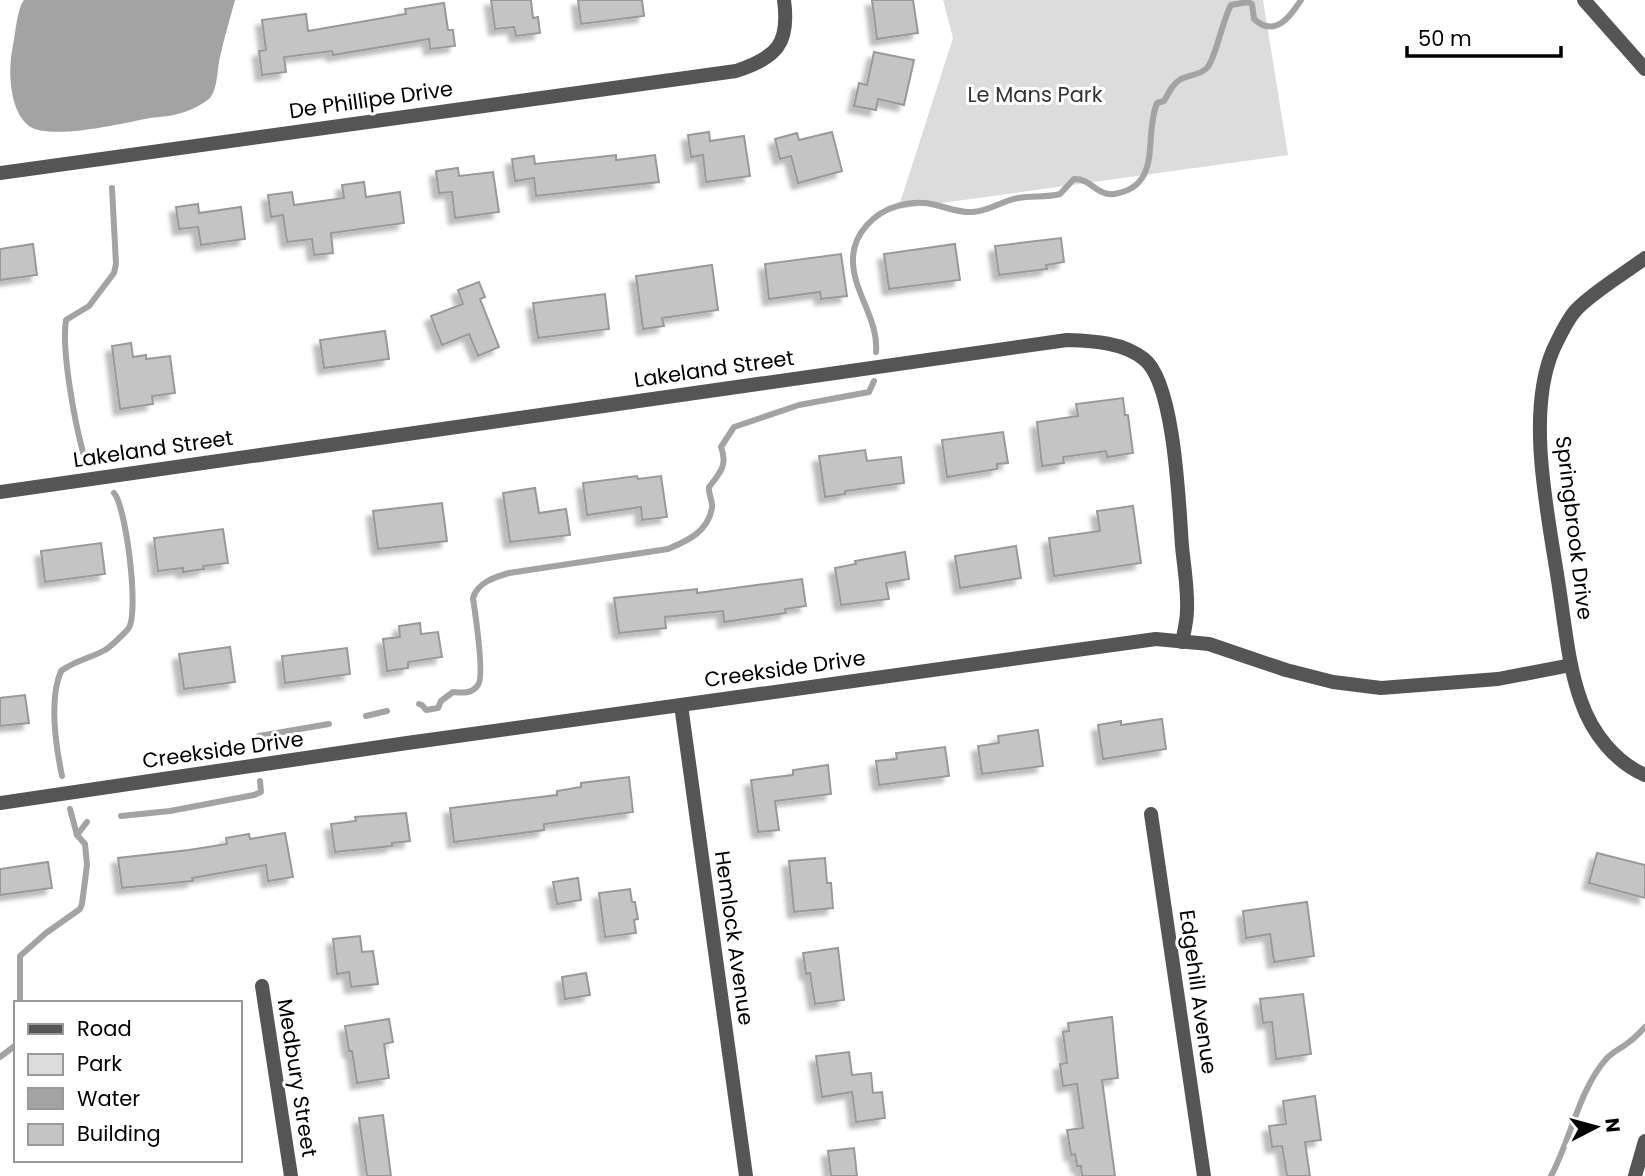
<svg xmlns="http://www.w3.org/2000/svg" width="1645" height="1176" font-family="Poppins,sans-serif">
	<style>
		.green { fill: #dcdcdc }
		.water { fill: #a3a3a3 }
		.lines { fill: none; stroke-linecap: round; stroke-linejoin: round }
		.stream { stroke: #a3a3a3; stroke-width: 6 }
		.building { fill: #c4c4c4; stroke: #999; stroke-width: 2; filter: url(#shadow) }
		.street { stroke: #555; stroke-width: 14 }
		.labels { text-anchor: middle; stroke-width: 6; stroke-linejoin: round; paint-order: stroke }
		.park-label { font-size: 21px; fill: #333; stroke: #fff }
		.street-label { font-size: 21px; fill: #000; stroke: #fff }
	</style>
	<defs>
		<filter id="shadow"><feDropShadow dx="-6" dy="6" stdDeviation="2" flood-color="#0004"/></filter>
	</defs>
	<rect width="100%" height="100%" fill="#fff"/>
	<polygon class="green" points="943,0 1263,0 1288,155 898,209 953,38"/>
	<path class="water" d="M24 0H235C230 19 224 38 220 57 217 69 218 88 210 98 204 104 189 111 181 113 172 116 160 117 150 118 125 123 50 141 29 126 10 112 8 72 12 51 15 38 17 8 24 0Z"/>
	<g class="lines">
		<g class="stream">
			<path d="M876 352C879 319 852 291 853 259 853 245 858 235 867 225 884 206 911 199 936 205 948 208 960 213 972 212 990 211 1001 201 1018 198 1032 195 1046 198 1060 194L1074 179C1090 178 1097 196 1114 194 1164 186 1143 136 1157 103L1164 101C1169 93 1172 84 1181 79 1189 75 1200 75 1207 68 1216 58 1222 21 1231 5L1248 2 1252 4 1254 19C1275 38 1290 17 1301 0"/>
			<path d="M86 462C76 431 61 351 66 320L89 306 114 273 116 264 112 188"/>
			<path d="M419 704 422 705 426 710 438 708 441 701 453 692C462 693 472 694 478 685 485 676 475 612 473 598 478 582 495 577 509 573L668 549C687 541 708 532 712 508 713 500 708 495 709 487 720 473 728 465 721 447L734 427 799 405 869 392 874 381"/>
			<polyline points="366,716 387,711"/>
			<polyline points="253,748 254,742 259,736 329,724"/>
			<path d="M62 776C56 747 49 699 61 671 74 661 91 658 105 650 108 649 126 632 128 629 140 615 126 506 114 493"/>
			<polyline points="121,816 170,811 254,795 261,792 260,781"/>
			<polyline points="77,835 87,822"/>
			<polyline points="20,1003 20,956 46,933 80,909 82,904 87,865 85,844 77,835 70,809"/>
			<polyline points="0,1057 16,1045"/>
			<path d="M1551 1176C1571 1139 1579 1089 1607 1058 1614 1051 1622 1048 1629 1042 1635 1038 1640 1032 1645 1027"/>
		</g>
	</g>
	<g class="building">
		<polygon points="491,0 531,0 533,18 538,17 540,33 516,36 514,27 495,29"/>
		<polygon points="578,0 642,0 644,16 581,24"/>
		<polygon points="872,0 913,0 918,33 877,39"/>
		<polygon points="444,3 448,30 453,30 455,46 430,49 429,39 333,55 332,51 284,57 286,72 262,75 259,51 266,50 262,20 306,14 308,31 406,14 405,9"/>
		<polygon points="874,52 914,60 904,105 878,99 876,110 854,106 859,83 867,85"/>
		<polygon points="709,132 710,141 744,136 750,176 706,182 703,155 691,157 688,135"/>
		<polygon points="832,132 842,171 798,183 791,156 780,159 775,139 797,133 799,140"/>
		<polygon points="616,155 616,160 655,155 659,182 536,196 534,178 515,181 512,159 534,156 535,164"/>
		<polygon points="458,168 459,176 493,172 499,212 455,218 452,192 439,193 436,171"/>
		<polygon points="364,182 366,197 400,192 404,223 331,233 333,253 314,255 312,239 287,242 283,215 271,217 268,195 292,192 294,205 344,198 342,185"/>
		<polygon points="198,204 199,213 241,207 245,239 201,245 198,227 179,229 176,207"/>
		<polygon points="1061,238 1064,262 1046,265 1047,269 999,275 995,246"/>
		<polygon points="33,244 37,275 0,280 0,249"/>
		<polygon points="955,244 960,280 889,289 884,254"/>
		<polygon points="841,254 847,296 821,299 820,292 769,299 765,264"/>
		<polygon points="712,265 718,310 662,318 664,326 643,329 636,276"/>
		<polygon points="479,282 485,297 480,299 499,347 478,356 469,334 442,345 431,316 463,304 458,290"/>
		<polygon points="605,294 609,329 538,338 533,303"/>
		<polygon points="385,331 389,359 324,368 320,340"/>
		<polygon points="131,343 133,357 146,355 146,359 170,356 175,393 152,396 153,404 120,409 112,346"/>
		<polygon points="1123,398 1125,415 1128,415 1133,453 1107,457 1106,451 1063,457 1064,463 1042,466 1037,422 1078,416 1076,404"/>
		<polygon points="1003,432 1008,463 997,464 997,469 947,477 942,440"/>
		<polygon points="865,450 867,461 901,457 904,483 845,491 845,494 825,497 819,456"/>
		<polygon points="637,476 638,479 661,476 667,517 642,520 641,507 587,515 583,483"/>
		<polygon points="535,488 539,513 566,509 570,535 510,542 503,493"/>
		<polygon points="442,503 447,541 378,549 373,511"/>
		<polygon points="1133,506 1141,563 1054,576 1049,538 1100,531 1097,511"/>
		<polygon points="223,529 228,563 203,566 204,569 183,572 183,568 158,571 154,538"/>
		<polygon points="101,543 105,574 45,582 41,551"/>
		<polygon points="1016,546 1021,578 960,588 955,556"/>
		<polygon points="905,552 909,579 886,583 889,599 841,605 835,568 856,564 855,561"/>
		<polygon points="802,579 806,606 785,609 786,613 724,622 723,611 665,617 666,628 619,633 614,598 697,589 697,593"/>
		<polygon points="420,623 421,634 438,632 442,657 408,662 408,668 387,671 383,639 400,637 399,626"/>
		<polygon points="230,647 235,682 184,689 179,654"/>
		<polygon points="347,648 350,674 285,683 282,656"/>
		<polygon points="25,695 29,723 0,726 0,698"/>
		<polygon points="1162,719 1166,749 1103,759 1098,725 1121,721 1121,725"/>
		<polygon points="1038,730 1043,766 982,774 978,746 999,743 998,736"/>
		<polygon points="945,747 949,776 879,785 876,761 897,759 896,753"/>
		<polygon points="828,765 831,794 775,801 779,830 758,832 751,780 793,775 793,770"/>
		<polygon points="629,777 633,812 544,824 544,830 454,842 450,808 557,795 557,791 581,787 581,783"/>
		<polygon points="406,813 410,841 392,843 392,846 335,852 331,824 356,821 355,817"/>
		<polygon points="285,833 293,877 268,881 266,865 192,878 193,881 122,888 118,858 189,850 227,844 226,838 249,834 250,839"/>
		<polygon points="1597,853 1645,865 1645,898 1589,883"/>
		<polygon points="825,858 827,883 831,883 833,908 794,912 789,861"/>
		<polygon points="48,862 52,888 0,895 0,869"/>
		<polygon points="578,878 581,900 557,904 553,882"/>
		<polygon points="630,889 632,902 635,902 638,919 634,920 636,933 605,937 599,893"/>
		<polygon points="1307,902 1314,956 1274,962 1270,934 1246,938 1243,911"/>
		<polygon points="360,936 362,952 373,951 378,984 351,987 349,972 337,974 333,939"/>
		<polygon points="838,948 844,1000 815,1004 810,973 806,974 803,953"/>
		<polygon points="586,973 590,995 565,999 562,977"/>
		<polygon points="1303,994 1311,1054 1276,1059 1272,1022 1263,1023 1260,999"/>
		<polygon points="1112,1017 1118,1078 1102,1080 1115,1176 1082,1176 1081,1166 1077,1166 1075,1154 1071,1155 1067,1130 1083,1128 1077,1084 1063,1086 1060,1064 1067,1063 1063,1032 1069,1031 1068,1023"/>
		<polygon points="389,1019 393,1042 384,1044 389,1078 357,1083 352,1051 349,1051 345,1026"/>
		<polygon points="849,1052 852,1075 871,1073 873,1093 882,1092 885,1118 856,1122 852,1092 822,1097 816,1056"/>
		<polygon points="1315,1096 1321,1140 1305,1142 1310,1176 1287,1176 1282,1146 1272,1147 1269,1126 1286,1124 1283,1101"/>
		<polygon points="383,1115 391,1176 367,1176 359,1118"/>
		<polygon points="854,1148 857,1176 831,1176 828,1151"/>
	</g>
	<g class="lines">
		<g class="street">
			<polyline points="1584,0 1645,69"/>
			<path d="M0 173 736 71C777 57 790 44 784 0"/>
			<path d="M1645 258C1625 273 1593 292 1577 309 1567 319 1559 338 1553 350 1525 416 1549 518 1559 587 1565 625 1568 665 1581 701 1592 733 1615 762 1645 775"/>
			<path d="M0 492 1067 340C1093 341 1123 342 1144 359 1175 383 1179 507 1182 546 1184 567 1188 589 1187 610 1187 621 1184 632 1182 642"/>
			<polyline points="681,705 746,1176"/>
			<polyline points="0,803 407,743 1156,639 1209,644 1286,670 1333,682 1381,688 1498,679 1571,665"/>
			<polyline points="1151,814 1204,1176"/>
			<polyline points="262,986 291,1176"/>
			<polyline points="1635,1176 1645,1141"/>
		</g>
	</g>
	<g class="labels">
		<g class="park-label">
			<text x="1035" y="102">Le Mans Park</text>
		</g>
		<g class="street-label">
			<text transform="translate(371 100) rotate(-8)" y="7">De Phillipe Drive</text>
			<text transform="translate(714 369) rotate(-8)" y="7">Lakeland Street</text>
			<text transform="translate(153 449) rotate(-8)" y="7">Lakeland Street</text>
			<text transform="translate(1574 528) rotate(83)" y="7">Springbrook Drive</text>
			<text transform="translate(785 669) rotate(-8)" y="7">Creekside Drive</text>
			<text transform="translate(223 750) rotate(-8)" y="7">Creekside Drive</text>
			<text transform="translate(734 938) rotate(82)" y="7">Hemlock Avenue</text>
			<text transform="translate(1198 992) rotate(82)" y="7">Edgehill Avenue</text>
			<text transform="translate(297 1078) rotate(81)" y="7">Medbury Street</text>
		</g>
	</g>
	<rect x="14" y="1001" width="228" height="161" fill="#ffffff" stroke="#999999" stroke-width="2"/>
	<rect x="28" y="1024" width="35" height="10" fill="#555555" stroke="#999999" stroke-width="2"/>
	<text x="77" y="1036" font-size="21" fill="#000000">Road</text>
	<rect x="28" y="1054" width="35" height="21" fill="#dcdcdc" stroke="#999999" stroke-width="2"/>
	<text x="77" y="1071" font-size="21" fill="#000000">Park</text>
	<rect x="28" y="1088" width="35" height="21" fill="#a3a3a3" stroke="#999999" stroke-width="2"/>
	<text x="77" y="1106" font-size="21" fill="#000000">Water</text>
	<rect x="28" y="1124" width="35" height="21" fill="#c4c4c4" stroke="#999999" stroke-width="2"/>
	<text x="77" y="1141" font-size="21" fill="#000000">Building</text>
	<g transform="translate(1596 1127) rotate(84)" stroke="#ffffff" stroke-width="5" paint-order="stroke">
	<path d="M0-5L12 26L0 18L-12 26Z" fill="#000000"/>
	<text y="-10" font-size="19" font-weight="bold" text-anchor="middle" fill="#000000">N</text>
	</g>
	<path d="M1407 46v10h154v-10" fill="none" stroke="#000000" stroke-width="3.5"/>
	<text x="1418" y="46" font-size="21" fill="#000000" stroke="#ffffff" stroke-width="5" paint-order="stroke">50 m</text>
</svg>
